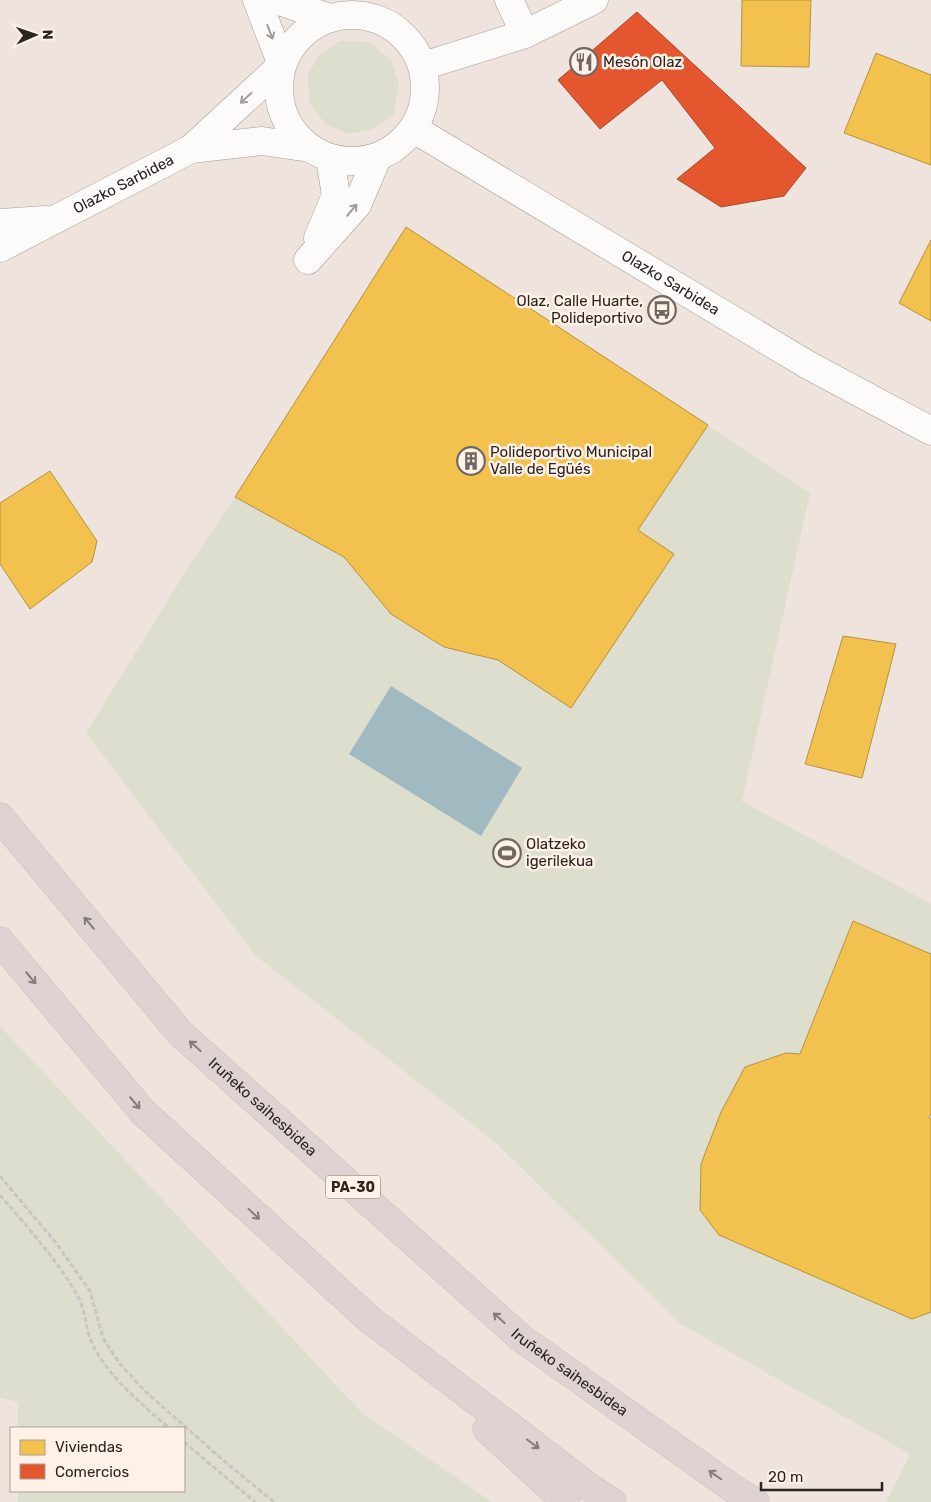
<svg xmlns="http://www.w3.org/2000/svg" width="931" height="1502" font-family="Rubik,sans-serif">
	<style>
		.green { fill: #dedece }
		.water { fill: #a1bac2 }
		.homes { fill: #f2c14e; stroke: #b69240 }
		.shops { fill: #e4572e; stroke: #ac482a }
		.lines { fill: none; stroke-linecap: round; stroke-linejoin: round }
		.minor-casing { stroke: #a39c97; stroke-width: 29 }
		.tertiary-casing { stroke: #a39c97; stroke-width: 29 }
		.motorway-casing { stroke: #c6c2be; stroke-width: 29 }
		.path { stroke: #c8c5c3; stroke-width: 3; stroke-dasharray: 5 2.5; stroke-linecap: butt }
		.minor { stroke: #fcfbfa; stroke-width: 28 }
		.tertiary { stroke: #fcfbfa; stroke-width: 28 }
		.motorway { stroke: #ded2d3; stroke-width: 28 }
		.oneway { stroke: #9e9b98 }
		.oneway2 { stroke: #847c7a }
		.labels { text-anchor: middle; stroke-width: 5; stroke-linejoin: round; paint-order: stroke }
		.shield { fill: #fff1e7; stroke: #6b625c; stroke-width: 1 }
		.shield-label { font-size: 14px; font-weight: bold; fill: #2b2520 }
		.poi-label { font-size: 15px; fill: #2b2520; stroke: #fff1e7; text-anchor: start }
		.street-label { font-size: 15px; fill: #2b2520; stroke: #fff1e7 }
	</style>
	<rect width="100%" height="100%" fill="#eee4dd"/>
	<g class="green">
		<polygon points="340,41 369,42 391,60 399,84 394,114 372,130 348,134 325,124 309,102 308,74 320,54"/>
		<polygon points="406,227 810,493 742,801 931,904 931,1502 886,1502 910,1454 681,1324 495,1142 255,955 86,733 189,566 235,497"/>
		<polygon points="0,1026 363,1414 492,1502 18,1502 18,1491 184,1491 184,1428 18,1428 18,1402 0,1398"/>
	</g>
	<polygon class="water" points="391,686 522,768 481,836 349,754"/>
	<g class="homes">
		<polygon points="742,0 811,0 809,67 741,66"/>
		<polygon points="876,53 931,75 931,165 844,133"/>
		<polygon points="406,227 708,425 638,530 674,554 571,708 498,660 444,647 391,614 344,557 235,497"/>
		<polygon points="931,240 931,321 899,303"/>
		<polygon points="50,471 97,541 92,562 30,609 0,564 0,503"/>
		<polygon points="843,636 896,644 862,778 805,764"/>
		<polygon points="853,921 931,954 931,1113 929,1118 931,1119 931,1312 912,1319 719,1235 700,1210 701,1164 721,1112 745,1067 786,1053 800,1054"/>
	</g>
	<polygon class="shops" points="637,12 806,168 784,196 721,207 677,179 715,148 662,80 600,129 558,80"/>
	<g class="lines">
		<defs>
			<g id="minor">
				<polyline points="257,0 282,65"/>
				<polyline points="276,0 330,18"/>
				<polyline points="509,0 525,34"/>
				<polyline points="318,238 336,195 330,159"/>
				<polyline points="308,260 357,205 377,158"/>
			</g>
			<g id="tertiary">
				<circle cx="352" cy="88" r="73"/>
				<polyline points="423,66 525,34 594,0"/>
				<path id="s1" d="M414 129 808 365 931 431"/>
				<polyline points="191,149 262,141 310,148"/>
				<polyline points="0,223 45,220"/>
				<path id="s2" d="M0 248 191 149 282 65"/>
			</g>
			<g id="motorway">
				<path id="s3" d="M0 817 180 1033 521 1338 738 1492 755 1502"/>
				<polyline points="0,941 143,1112 369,1319 593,1490 612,1502"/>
				<polyline points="487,1429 566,1502"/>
			</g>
		</defs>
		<use href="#minor" class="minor-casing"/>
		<use href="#tertiary" class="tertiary-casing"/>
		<use href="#motorway" class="motorway-casing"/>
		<g class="path">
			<polyline points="0,1176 56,1243 90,1291 103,1338 120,1364 146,1392 224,1461 274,1502"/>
			<path d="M0 1195C26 1226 57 1259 77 1295 86 1309 85 1328 92 1343 106 1375 143 1405 169 1428"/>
			<polyline points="184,1442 255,1502"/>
		</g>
		<use href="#minor" class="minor"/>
		<use href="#tertiary" class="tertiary"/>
		<use href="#motorway" class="motorway"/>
	</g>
	<defs><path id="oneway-shaft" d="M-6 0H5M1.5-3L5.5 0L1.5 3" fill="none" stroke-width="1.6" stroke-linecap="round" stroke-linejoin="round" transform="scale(1.25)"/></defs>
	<g class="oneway">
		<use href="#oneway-shaft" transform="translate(270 32) rotate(69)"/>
		<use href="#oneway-shaft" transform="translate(246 98) rotate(137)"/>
		<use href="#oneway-shaft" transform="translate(352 210) rotate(-50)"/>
	</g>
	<g class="oneway2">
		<use href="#oneway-shaft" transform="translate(89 923) rotate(-130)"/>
		<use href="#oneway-shaft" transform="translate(31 978) rotate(50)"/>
		<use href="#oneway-shaft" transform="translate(195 1046) rotate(-138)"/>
		<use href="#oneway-shaft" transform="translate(135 1103) rotate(50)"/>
		<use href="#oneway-shaft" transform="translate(254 1214) rotate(43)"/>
		<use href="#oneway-shaft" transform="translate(499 1318) rotate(-138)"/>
		<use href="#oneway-shaft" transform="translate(533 1444) rotate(37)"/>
		<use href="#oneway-shaft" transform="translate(715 1475) rotate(-145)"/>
	</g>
	<defs>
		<symbol id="restaurant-ring" viewBox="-11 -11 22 22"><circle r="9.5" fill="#fff1e7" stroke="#6f6862" stroke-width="1.5"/><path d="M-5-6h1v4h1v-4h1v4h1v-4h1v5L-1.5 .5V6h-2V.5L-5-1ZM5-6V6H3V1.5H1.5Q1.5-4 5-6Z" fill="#6f6862"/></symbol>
		<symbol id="bus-ring" viewBox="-11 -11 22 22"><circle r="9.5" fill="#fff1e7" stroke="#6f6862" stroke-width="1.5"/><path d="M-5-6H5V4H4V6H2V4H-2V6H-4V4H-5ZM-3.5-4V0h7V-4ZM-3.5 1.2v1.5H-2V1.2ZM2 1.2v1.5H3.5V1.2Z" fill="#6f6862"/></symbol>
		<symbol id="building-ring" viewBox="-11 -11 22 22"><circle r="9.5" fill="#fff1e7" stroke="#6f6862" stroke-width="1.5"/><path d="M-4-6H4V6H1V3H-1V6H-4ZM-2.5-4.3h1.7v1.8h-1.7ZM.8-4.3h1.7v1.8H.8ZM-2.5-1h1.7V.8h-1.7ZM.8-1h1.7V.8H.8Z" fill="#6f6862"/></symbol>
		<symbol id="stadium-ring" viewBox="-11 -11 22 22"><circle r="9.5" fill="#fff1e7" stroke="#6f6862" stroke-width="1.5"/><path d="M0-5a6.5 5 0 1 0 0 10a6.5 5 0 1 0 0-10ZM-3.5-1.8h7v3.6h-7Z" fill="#6f6862"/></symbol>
	</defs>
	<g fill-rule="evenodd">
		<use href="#restaurant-ring" x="568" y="46" width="32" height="32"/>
		<use href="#bus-ring" x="646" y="294" width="32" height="32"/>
		<use href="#building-ring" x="455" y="445" width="32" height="32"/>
		<use href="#stadium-ring" x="491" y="837" width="32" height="32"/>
	</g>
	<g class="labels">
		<rect class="shield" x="325.5" y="1175.5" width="55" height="23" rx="4"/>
		<g class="shield-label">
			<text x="353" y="1192">PA-30</text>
		</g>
		<g class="poi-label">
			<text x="603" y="67">Mesón Olaz</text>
			<text x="643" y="306" text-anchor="end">Olaz, Calle Huarte,<tspan x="643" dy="17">Polideportivo</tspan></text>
			<text x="490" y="457">Polideportivo Municipal<tspan x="490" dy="17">Valle de Egüés</tspan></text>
			<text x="526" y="849">Olatzeko<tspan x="526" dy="17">igerilekua</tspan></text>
		</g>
		<g class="street-label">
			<text dy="5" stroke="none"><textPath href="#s2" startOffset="139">Olazko Sarbidea</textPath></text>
			<text dy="5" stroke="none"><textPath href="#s1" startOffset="299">Olazko Sarbidea</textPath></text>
			<text dy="5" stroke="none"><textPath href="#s3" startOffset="392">Iruñeko saihesbidea</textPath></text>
			<text dy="5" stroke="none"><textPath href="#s3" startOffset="798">Iruñeko saihesbidea</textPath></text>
		</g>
	</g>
	<rect x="10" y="1427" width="175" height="65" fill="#fff1e7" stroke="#aa9f97"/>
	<rect x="20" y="1440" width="25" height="15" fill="#f2c14e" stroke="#aa9f97"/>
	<text x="55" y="1452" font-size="15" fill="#2b2520">Viviendas</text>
	<rect x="20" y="1464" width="25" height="15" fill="#e4572e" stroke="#aa9f97"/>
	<text x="55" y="1477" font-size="15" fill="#2b2520">Comercios</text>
	<g transform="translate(35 35) rotate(88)" stroke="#fff1e7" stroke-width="4" paint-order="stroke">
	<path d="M0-4L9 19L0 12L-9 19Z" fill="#2b2520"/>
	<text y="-8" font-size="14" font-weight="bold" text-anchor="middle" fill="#2b2520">N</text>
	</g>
	<path d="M761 1482v8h121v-8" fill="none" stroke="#2b2520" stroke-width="2.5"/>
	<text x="768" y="1482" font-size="15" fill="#2b2520" stroke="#fff1e7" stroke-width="4" paint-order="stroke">20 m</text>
</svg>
